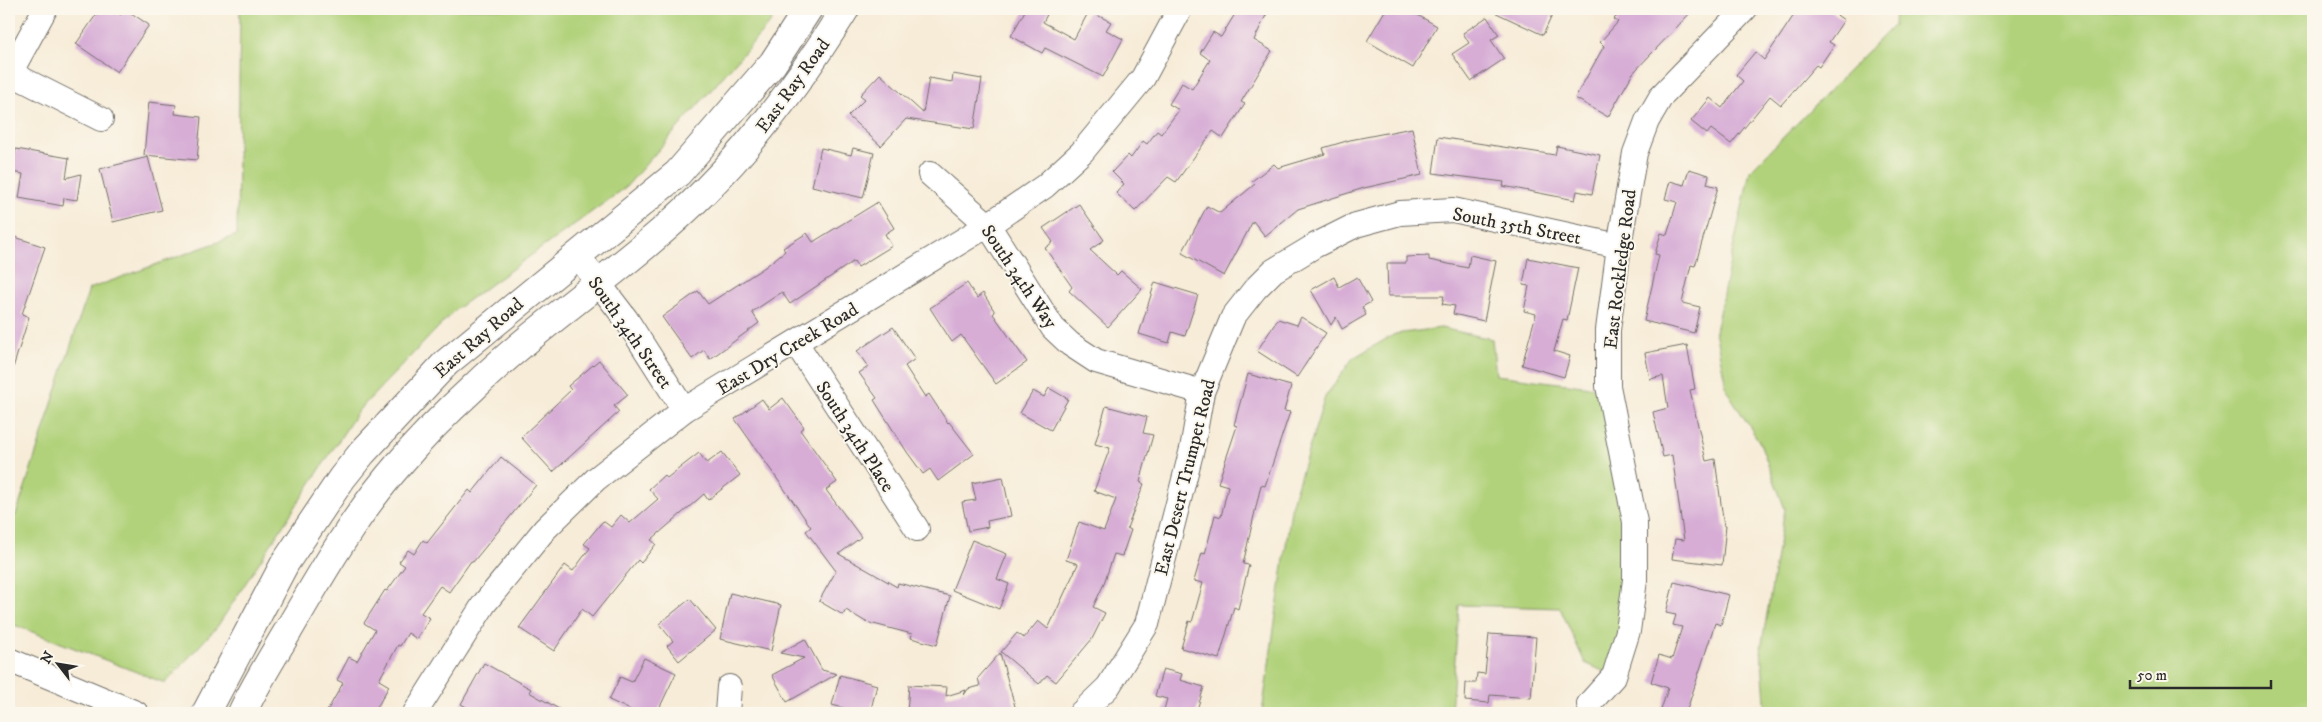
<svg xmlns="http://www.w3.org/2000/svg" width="2322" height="722" font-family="'IM FELL DW Pica',serif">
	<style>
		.green { fill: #b1d27a; stroke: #6e7e52 }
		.building { fill: #d7add6 }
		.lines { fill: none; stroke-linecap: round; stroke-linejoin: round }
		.minor-casing { stroke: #726f68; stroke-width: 26 }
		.major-casing { stroke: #726f68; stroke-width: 30 }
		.minor { stroke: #fff; stroke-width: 24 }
		.major { stroke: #fff; stroke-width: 28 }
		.labels { text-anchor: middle; stroke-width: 4; stroke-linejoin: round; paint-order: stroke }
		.street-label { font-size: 19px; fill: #2b2b2b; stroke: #fbf7ec }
	</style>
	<rect width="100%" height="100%" fill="#fbf7ec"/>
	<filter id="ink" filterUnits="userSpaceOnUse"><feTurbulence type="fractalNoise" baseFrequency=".02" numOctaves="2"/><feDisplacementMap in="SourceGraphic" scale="10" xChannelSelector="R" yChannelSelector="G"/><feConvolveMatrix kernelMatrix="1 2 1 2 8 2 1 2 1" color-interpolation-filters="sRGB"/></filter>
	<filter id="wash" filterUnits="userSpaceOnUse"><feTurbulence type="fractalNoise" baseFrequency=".0096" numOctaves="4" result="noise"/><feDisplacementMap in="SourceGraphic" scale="20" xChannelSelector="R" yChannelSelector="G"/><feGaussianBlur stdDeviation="1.12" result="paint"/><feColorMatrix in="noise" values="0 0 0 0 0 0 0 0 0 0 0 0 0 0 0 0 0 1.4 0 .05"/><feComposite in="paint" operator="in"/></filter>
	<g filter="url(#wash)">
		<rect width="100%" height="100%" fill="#f7ecd8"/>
		<g class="green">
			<polygon points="240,9 777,9 770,23 625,188 455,310 358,411 217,627 165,683 9,623 9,515 16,515 89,289 237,235"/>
			<polygon points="1895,9 2313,9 2313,713 1766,713 1761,649 1785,509 1760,443 1727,391 1715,331 1750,171 1894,25"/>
			<polygon points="1441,328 1492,339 1496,375 1590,387 1608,386 1635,522 1614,676 1585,663 1560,608 1459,605 1451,713 1262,713 1292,503 1325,397 1353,358 1395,334"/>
		</g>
		<g id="blocks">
			<g class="building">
				<polygon points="100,9 112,9 121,15 125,9 149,25 117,72 76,44"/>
				<polygon points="1026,9 1050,9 1043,22 1074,39 1089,11 1111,22 1106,30 1123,39 1103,77 1045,48 1042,53 1011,36"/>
				<polygon points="1238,9 1269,9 1254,40 1272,51 1241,102 1245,104 1223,138 1213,131 1176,182 1168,177 1135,211 1116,193 1124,184 1112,172 1128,155 1131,158 1143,141 1147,144 1157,131 1161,134 1179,110 1169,104 1182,83 1192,89 1210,60 1200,53 1213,32 1221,37"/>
				<polygon points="1386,9 1407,9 1437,26 1413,68 1367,41"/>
				<polygon points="1488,9 1555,9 1543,35"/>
				<polygon points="1624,9 1694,9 1633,73 1608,117 1575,98 1604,46 1600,42 1618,22 1614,19"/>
				<polygon points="1798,9 1828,9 1844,20 1829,42 1834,45 1819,67 1816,65 1781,105 1770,96 1731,144 1711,129 1707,134 1691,121 1710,98 1722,108 1743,81 1736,75 1755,52 1764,60"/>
				<polygon points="1487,17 1499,35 1491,40 1504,59 1471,81 1452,54 1469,43 1463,33"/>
				<polygon points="880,74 923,113 929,78 952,82 953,74 982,79 974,129 906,119 881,146 848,116 865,99 860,95"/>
				<polygon points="149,102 176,105 175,114 201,117 197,160 144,155"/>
				<polygon points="1412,128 1422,175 1364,188 1298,209 1265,236 1253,221 1224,276 1182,253 1207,206 1220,213 1255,184 1252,181 1274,164 1278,168 1325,154 1323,148 1350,140"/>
				<polygon points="1438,137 1555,155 1557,146 1600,155 1592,194 1577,191 1575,200 1503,186 1504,182 1433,173"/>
				<polygon points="821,148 851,155 853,148 874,153 863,198 812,186"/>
				<polygon points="16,149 69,158 66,178 81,174 77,200 64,198 63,206 19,198 23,174 11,172"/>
				<polygon points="148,157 162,210 113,222 100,169"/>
				<polygon points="1689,169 1709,175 1707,184 1718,187 1695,266 1691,265 1682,303 1700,307 1694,333 1644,321 1659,255 1655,254 1661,233 1667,235 1677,202 1665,199 1670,181 1684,185"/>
				<polygon points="878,202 894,228 885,234 892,246 858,267 854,261 790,304 782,292 752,312 759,323 710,359 704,350 692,359 662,317 698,291 708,304 765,267 785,251 783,248 807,233 813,242"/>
				<polygon points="1079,204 1104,240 1090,250 1117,275 1121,271 1142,289 1108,327 1069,291 1072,287 1045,248 1053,242 1043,228"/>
				<polygon points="9,235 45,247 22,314 29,317 12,371 9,370"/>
				<polygon points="1470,255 1496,261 1484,321 1453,314 1455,306 1442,304 1444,296 1388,296 1387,263 1406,263 1406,257 1429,256 1429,260 1468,268"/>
				<polygon points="1528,258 1578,268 1567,320 1563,319 1554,351 1570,356 1564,377 1522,365 1536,314 1524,311 1529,286 1523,285"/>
				<polygon points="1334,277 1339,287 1357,277 1371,302 1362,307 1366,315 1342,329 1336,317 1331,325 1311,290"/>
				<polygon points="1155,282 1198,295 1185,336 1172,332 1169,343 1139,334"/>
				<polygon points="967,283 977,298 983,293 995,312 993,314 1027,362 996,384 961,335 952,342 930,308"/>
				<polygon points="1301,317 1326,333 1297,377 1257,351 1278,319 1297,325"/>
				<polygon points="893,327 915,359 905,366 925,397 929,394 948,423 949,422 974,454 938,481 930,469 923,474 907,452 874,400 877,398 859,373 868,367 857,351"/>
				<polygon points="1687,345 1695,389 1690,390 1706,461 1715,459 1724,526 1726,526 1722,565 1672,559 1675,539 1684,540 1672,455 1663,457 1653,412 1668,408 1663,376 1650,379 1645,353"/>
				<polygon points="599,360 628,395 614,406 619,412 553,472 521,437 571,390 568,386"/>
				<polygon points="1248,374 1291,386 1284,411 1290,412 1265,486 1261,485 1243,564 1249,565 1238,609 1234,607 1219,659 1181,648 1189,621 1192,622 1203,583 1194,581 1202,553 1205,554 1215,515 1221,517 1228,486 1218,483 1237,426 1234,425"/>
				<polygon points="1049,388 1068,399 1051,430 1020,413 1033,391 1044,397"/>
				<polygon points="783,398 804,427 800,430 837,482 826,490 861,537 839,554 897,587 898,583 950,596 937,645 911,638 912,634 866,622 846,610 843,615 819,601 836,571 806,531 811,527 735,419 762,399 769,409"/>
				<polygon points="1106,406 1147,417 1143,433 1153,435 1140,482 1144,484 1127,528 1131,530 1122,556 1114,554 1103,586 1093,607 1105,613 1092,639 1056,682 1047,675 1039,684 1001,652 1017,633 1024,638 1038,621 1048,629 1078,564 1066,560 1079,522 1104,531 1116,499 1094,491 1110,448 1095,444"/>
				<polygon points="722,452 740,475 708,500 704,494 651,540 656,544 641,563 638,560 592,617 582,609 554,651 519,628 565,565 573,571 590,548 584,544 603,521 611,527 621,515 630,523 658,499 649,489 664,475 667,478 699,453 707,463"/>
				<polygon points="501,457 536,485 473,562 471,561 449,592 440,586 421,613 430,618 417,639 408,633 400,646 398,645 379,680 389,686 374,713 326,713 343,683 337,680 349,657 357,661 375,630 364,623 385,590 387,591 405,566 399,562 408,550 414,554 423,540 427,543 469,490 472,493"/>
				<polygon points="1003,477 1011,516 987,521 988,527 968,531 962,502 976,500 972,483"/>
				<polygon points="972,540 1007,554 997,579 1009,584 999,609 952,590"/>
				<polygon points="1674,582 1729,595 1721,625 1715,623 1686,713 1660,713 1668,688 1651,682 1659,655 1672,659 1682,627 1673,625 1676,615 1666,613"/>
				<polygon points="730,593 781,605 771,651 720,639"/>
				<polygon points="690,599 716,630 679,661 667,646 673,641 659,624"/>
				<polygon points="1489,634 1536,637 1531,698 1490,695 1489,703 1465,701 1466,683 1476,683 1477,673 1485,674"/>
				<polygon points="805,639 822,670 837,674 787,702 772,675 804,658 780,653"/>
				<polygon points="1000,653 1016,710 1007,713 907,713 909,685 947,687 946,696 966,690 964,695 968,689 980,686 978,678"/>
				<polygon points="644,658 676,673 657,713 637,713 609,700 620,677 632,682"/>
				<polygon points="484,663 531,689 529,692 566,713 477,713 461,704"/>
				<polygon points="1163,669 1182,674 1180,680 1204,687 1196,713 1163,713 1167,699 1155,696"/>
				<polygon points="840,675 877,685 870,713 850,713 851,710 832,705"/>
			</g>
		</g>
	</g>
	<g filter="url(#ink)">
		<use href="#blocks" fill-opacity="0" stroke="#726f68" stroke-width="1"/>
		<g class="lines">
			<defs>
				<g id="minor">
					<polyline points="10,73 101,119"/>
					<polyline points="9,75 45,9"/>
					<polyline points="930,174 988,225 1053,328 1070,344 1096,361 1202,392"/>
					<polyline points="577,255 626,319 684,410"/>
					<polyline points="796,343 917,529"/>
					<polyline points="9,660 136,713"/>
					<polyline points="1589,704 1614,676 1628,631 1635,580 1635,522 1608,386 1608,330 1619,246 1635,153 1647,121 1662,95 1745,9"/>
					<polyline points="415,713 484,604 545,529 596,479 684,410 988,225 1045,186 1082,152 1143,78 1180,9"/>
					<polyline points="727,713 729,687"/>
					<polyline points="1081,713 1108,687 1147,624 1192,449 1202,392 1233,317 1255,289 1273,271 1316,245 1356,225 1400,213 1453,210 1619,246"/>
				</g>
				<g id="major">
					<polyline points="206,713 285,563 342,478 362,453 446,363 678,173 773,63 808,9"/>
					<path d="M242 713C255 685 272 658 288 631 321 574 356 513 400 463 422 437 447 412 472 389 545 318 633 264 705 191 760 136 804 75 845 9"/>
				</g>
			</defs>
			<use href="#minor" class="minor-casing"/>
			<use href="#major" class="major-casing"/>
			<use href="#minor" class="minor"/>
			<use href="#major" class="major"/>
		</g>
	</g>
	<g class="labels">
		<g class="street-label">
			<text transform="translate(792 85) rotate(-54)" y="7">East Ray Road</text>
			<text transform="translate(1517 225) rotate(11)" y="7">South 35th Street</text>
			<text transform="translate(1619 269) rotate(-83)" y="7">East Rockledge Road</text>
			<text transform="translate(1020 276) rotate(56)" y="7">South 34th Way</text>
			<text transform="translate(631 332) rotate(55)" y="7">South 34th Street</text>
			<text transform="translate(478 337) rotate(-41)" y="7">East Ray Road</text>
			<text transform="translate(787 348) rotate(-31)" y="7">East Dry Creek Road</text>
			<text transform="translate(856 436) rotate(57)" y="7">South 34th Place</text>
			<text transform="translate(1184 477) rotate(-76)" y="7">East Desert Trumpet Road</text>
		</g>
	</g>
	<rect width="2322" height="722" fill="none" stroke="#fbf7ec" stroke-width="30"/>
	<g transform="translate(58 664) rotate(301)" stroke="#fbf7ec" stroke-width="4" paint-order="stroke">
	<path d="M0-4L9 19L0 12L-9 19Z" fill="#2b2b2b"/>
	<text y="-8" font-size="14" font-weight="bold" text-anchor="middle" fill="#2b2b2b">N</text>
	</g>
	<path d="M2130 680v8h141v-8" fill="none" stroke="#2b2b2b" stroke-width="2.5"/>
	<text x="2137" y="680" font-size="15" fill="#2b2b2b" stroke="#fbf7ec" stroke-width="4" paint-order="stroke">50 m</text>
</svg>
